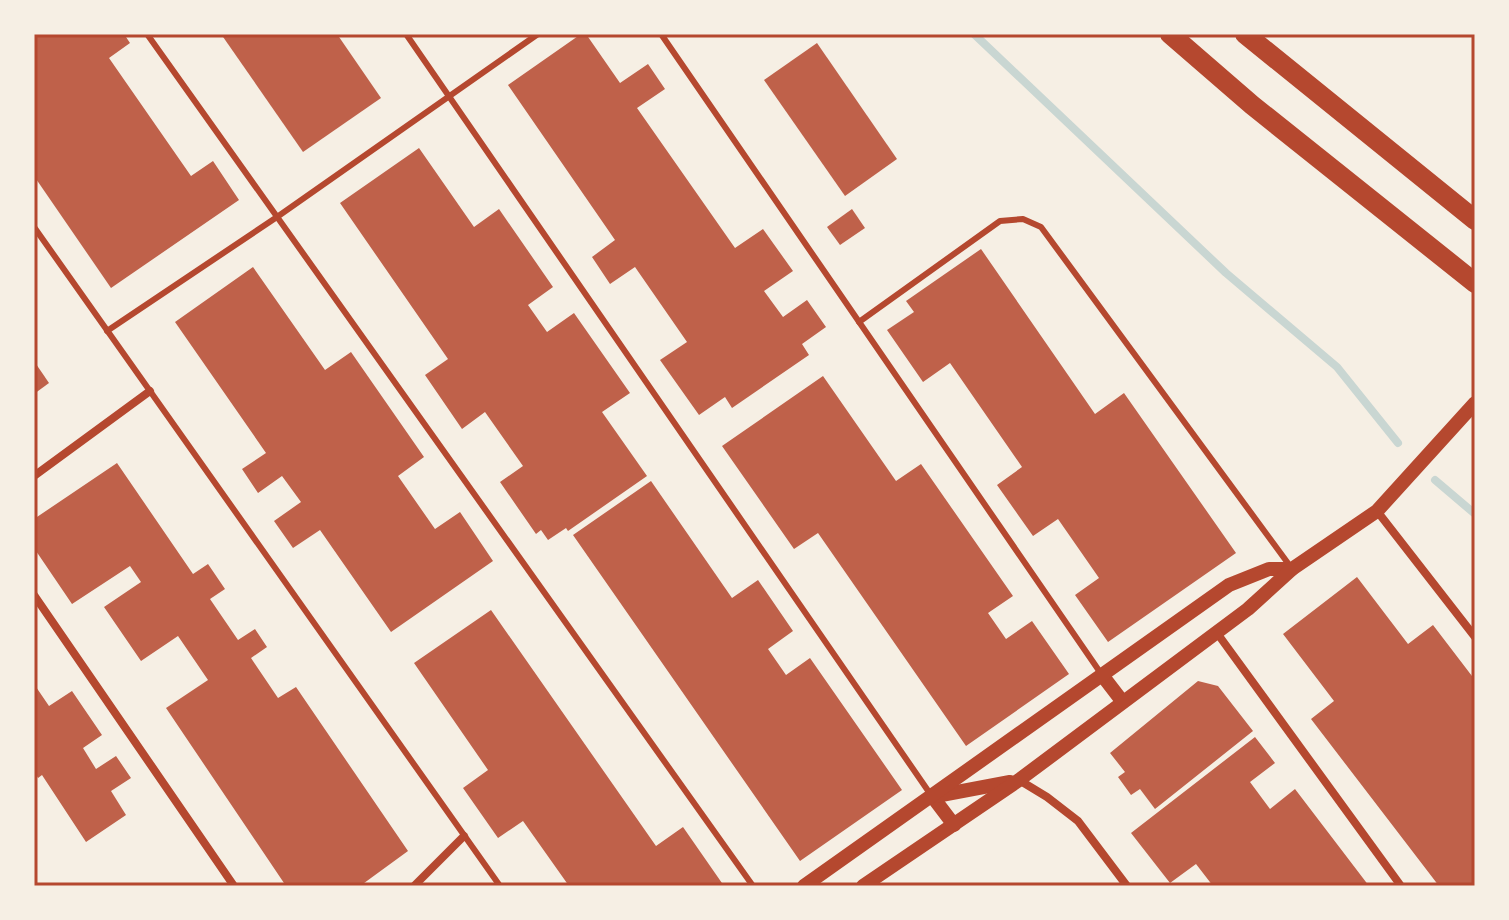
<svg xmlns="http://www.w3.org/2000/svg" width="1509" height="920" font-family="'Source Sans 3',sans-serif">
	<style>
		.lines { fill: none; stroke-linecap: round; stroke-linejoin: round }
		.stream { stroke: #c9d6d2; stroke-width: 8 }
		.building { fill: #bf614a }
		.service { stroke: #b5482f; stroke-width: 6 }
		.minor { stroke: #b5482f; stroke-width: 8 }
		.tertiary { stroke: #b5482f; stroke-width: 14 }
		.trunk { stroke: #b5482f; stroke-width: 20 }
		.neatline { fill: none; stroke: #b5482f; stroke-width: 3 }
	</style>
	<rect width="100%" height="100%" fill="#f6efe4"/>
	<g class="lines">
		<g class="stream">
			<polyline points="974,34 1226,273 1337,367 1398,443"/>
			<polyline points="1435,480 1475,514"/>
		</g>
	</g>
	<g class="building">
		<polygon points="34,34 124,34 130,43 109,58 191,176 213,161 239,200 111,288 34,176"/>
		<polygon points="221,34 337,34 381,98 303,152"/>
		<polygon points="581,34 586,34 620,83 648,64 665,89 637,108 735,248 763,229 793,271 764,291 783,317 807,300 826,327 802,344 809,355 732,408 725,397 699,415 660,360 687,342 635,267 610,284 592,257 615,240 508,85"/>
		<polygon points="817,43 897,159 845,196 764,80"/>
		<polygon points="419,148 474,227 499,209 553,287 528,305 547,332 574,313 630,393 602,412 647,476 568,531 566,528 548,540 541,530 536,534 500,482 523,466 485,412 462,429 425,375 448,359 340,203"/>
		<polygon points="852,209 865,228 840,245 827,227"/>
		<polygon points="981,249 1095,414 1124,393 1236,553 1108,642 1075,595 1099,578 1058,519 1033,536 997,485 1022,467 950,363 923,382 887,330 914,312 906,301"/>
		<polygon points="253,267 325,370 351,352 424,457 398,476 435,529 460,512 493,561 391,632 320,530 293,548 274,521 301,502 282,476 258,493 242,469 266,453 175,322"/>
		<polygon points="34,361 49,383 34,394"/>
		<polygon points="823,376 896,481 921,464 1013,596 988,613 1006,639 1032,621 1069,674 966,746 818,533 794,549 722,446"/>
		<polygon points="117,463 193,574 208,564 225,589 210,599 238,640 255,629 267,647 251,658 278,698 296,687 408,851 360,886 286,886 166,708 208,680 178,636 141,661 104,607 141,582 130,566 72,604 34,548 34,519"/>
		<polygon points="651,481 732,598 758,580 793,631 768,649 786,675 810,658 902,790 800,861 573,535"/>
		<polygon points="1357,577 1408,644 1433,625 1475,680 1475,886 1439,886 1311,719 1334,701 1283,634"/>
		<polygon points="491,610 656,846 683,827 724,886 569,886 523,821 498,838 463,788 488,770 414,663"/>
		<polygon points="1198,681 1218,686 1253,731 1155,809 1140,789 1131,795 1118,777 1125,772 1110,753"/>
		<polygon points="34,684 49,706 72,691 102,735 83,748 96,769 116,756 131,778 111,791 126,815 86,842 42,775 38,778 34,771"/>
		<polygon points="1255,737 1275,763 1250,782 1270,809 1295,789 1369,886 1213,886 1196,864 1170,883 1131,833"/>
	</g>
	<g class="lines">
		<g class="service">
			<polyline points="147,34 753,886"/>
			<polyline points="406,34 931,795"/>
			<polyline points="661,34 1102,675"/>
			<polyline points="34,227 500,886"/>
			<polyline points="859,322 1000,221 1023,219 1041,227 1290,566"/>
			<polyline points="107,331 277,217 538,34"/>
		</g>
		<g class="minor">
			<polyline points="34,476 150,391"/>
			<polyline points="1377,511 1475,637"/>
			<polyline points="34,595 234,886"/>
			<polyline points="1217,633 1401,886"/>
			<polyline points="1019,780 1047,797 1078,821 1127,886"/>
			<polyline points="414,886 464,836"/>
		</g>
		<g class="tertiary">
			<polyline points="1102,675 1122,701"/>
			<polyline points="932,796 954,825"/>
			<polyline points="936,796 1010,782"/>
			<polyline points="804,886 1229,585 1269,569 1292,569"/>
			<polyline points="863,886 1019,780 1248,609 1292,569 1377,511 1475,403"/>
		</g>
		<g class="trunk">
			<polyline points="1170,34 1252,105 1475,283"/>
			<polyline points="1245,34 1475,220"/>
		</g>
	</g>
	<rect width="1509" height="920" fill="none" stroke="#f6efe4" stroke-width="72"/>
	<rect x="36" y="36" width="1437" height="848" class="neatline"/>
</svg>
